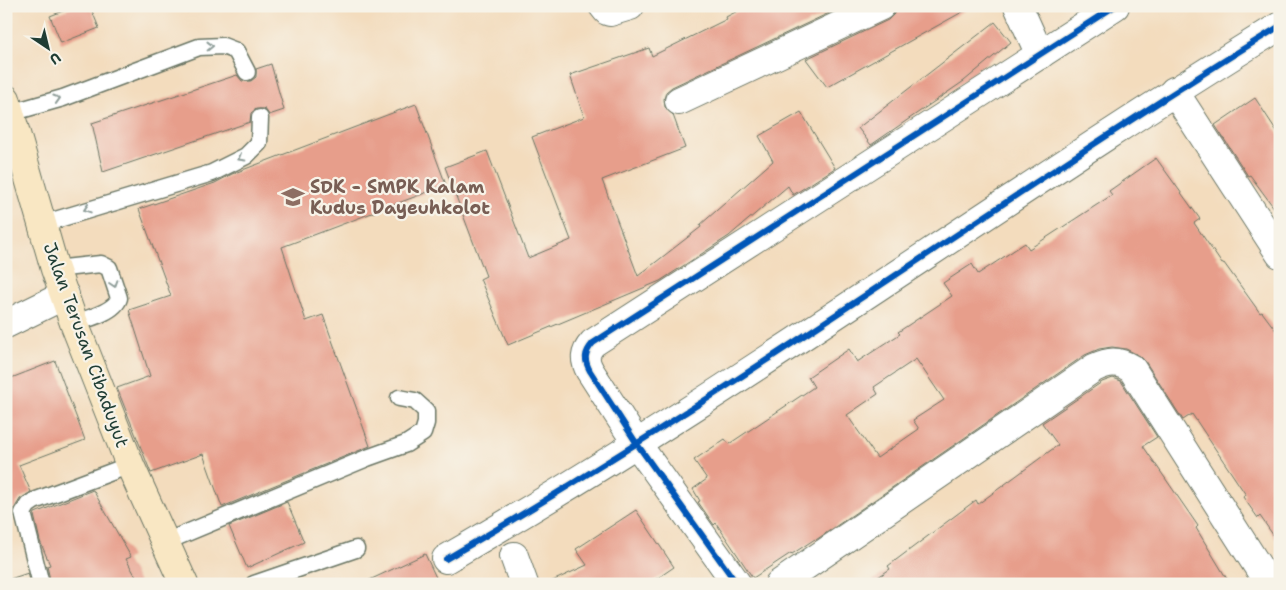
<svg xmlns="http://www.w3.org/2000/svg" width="1286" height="590" font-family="'Shantell Sans',sans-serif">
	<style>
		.building { fill: #e79e8b; fill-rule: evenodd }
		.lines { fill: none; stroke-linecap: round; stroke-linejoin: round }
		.service-casing { stroke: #697564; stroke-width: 19 }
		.minor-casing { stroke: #697564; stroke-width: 30 }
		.secondary-casing { stroke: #697564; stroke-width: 30 }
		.service { stroke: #fff; stroke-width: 16 }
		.minor { stroke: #fff; stroke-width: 28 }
		.secondary { stroke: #f9e7c3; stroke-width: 28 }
		.cycleway-casing { stroke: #f7f3e8; stroke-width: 9 }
		.cycleway { stroke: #0057b8; stroke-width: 6 }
		.oneway { stroke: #8f9e9a }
		.labels { text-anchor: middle; stroke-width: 4.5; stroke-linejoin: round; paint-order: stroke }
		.education-label { font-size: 18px; font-weight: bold; fill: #785e54; stroke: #f7f3e8; text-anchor: start }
		.street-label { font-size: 18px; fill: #1f3d34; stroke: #f7f3e8 }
	</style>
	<rect width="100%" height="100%" fill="#f7f3e8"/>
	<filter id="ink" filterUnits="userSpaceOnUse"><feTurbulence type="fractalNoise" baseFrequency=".02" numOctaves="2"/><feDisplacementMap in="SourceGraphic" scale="10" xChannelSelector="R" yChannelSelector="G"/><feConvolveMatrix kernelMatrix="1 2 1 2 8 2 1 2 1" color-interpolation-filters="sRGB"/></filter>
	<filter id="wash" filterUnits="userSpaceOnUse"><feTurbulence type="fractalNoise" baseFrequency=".0096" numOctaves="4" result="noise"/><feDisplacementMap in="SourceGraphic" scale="20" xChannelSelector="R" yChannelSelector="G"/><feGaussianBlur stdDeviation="1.12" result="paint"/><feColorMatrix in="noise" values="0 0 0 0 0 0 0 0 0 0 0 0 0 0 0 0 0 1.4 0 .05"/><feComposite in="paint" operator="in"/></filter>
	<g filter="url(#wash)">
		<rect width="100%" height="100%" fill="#f3dcbd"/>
		<g id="blocks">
			<g class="building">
				<polygon points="76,6 90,6 99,28 61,43 50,16"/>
				<polygon points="747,6 844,6 672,87 666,92 664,99 665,107 673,115 685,148 602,180 638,276 701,227 700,225 773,161 759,136 801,112 835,168 793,195 788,186 729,236 660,281 508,345 480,279 486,276 445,167 487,151 528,258 571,240 532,137 584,117 570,75 649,48 652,56 727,19 726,17"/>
				<polygon points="896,6 973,6 827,87 806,59 888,20 894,14"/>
				<polygon points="995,22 1011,42 964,81 871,145 858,128"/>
				<polygon points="271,64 284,110 269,115 265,109 256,109 251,113 250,122 103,172 92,123 237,75 242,81 251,81 256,77 256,69"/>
				<polygon points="1255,98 1280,136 1280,216 1250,175 1248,176 1215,125"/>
				<polygon points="416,104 446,185 282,247 306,321 323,315 370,446 222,507 203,454 151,473 117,388 150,376 129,310 171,296 139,209 215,183 232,174"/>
				<path d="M1156 158 1200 219 1194 223 1222 264 1224 263 1260 313 1262 312 1280 336V545L1260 516 1258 518 1243 497 1246 495 1192 414 1183 420 1145 361 1140 356 1126 349 1112 347 1099 349 1085 355 816 540 815 539 792 554 791 553 753 578 716 523 714 525 698 502 700 501 693 489 707 479 694 460 725 439 729 444 814 387 808 377 849 349 857 362 900 334 898 332 952 296 943 283 972 264 978 274 1025 243 1029 249 1112 195 1109 191ZM916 359 944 400 913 420 919 429 877 458 847 415 878 394 874 387Z"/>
				<polygon points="55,361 85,440 19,465 31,492 20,499 14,509 6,512 6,380"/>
				<polygon points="1113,378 1121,381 1157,437 1143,446 1198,526 1196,528 1230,584 868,584 890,569 888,566 976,500 978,504 1058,445 1042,423 1102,382"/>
				<polygon points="93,490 131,557 126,559 140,584 51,584 47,566 50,565 40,541 34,515 35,513"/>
				<polygon points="287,502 304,542 247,568 229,526"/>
				<polygon points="636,510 674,567 649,584 546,584 587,565 576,549"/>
				<polygon points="425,554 439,584 361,584"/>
				<polygon points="28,573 31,584 8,584 7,580"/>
			</g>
		</g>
	</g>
	<g filter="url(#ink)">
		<use href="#blocks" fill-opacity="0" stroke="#697564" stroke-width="1"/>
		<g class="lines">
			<defs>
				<g id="service">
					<polyline points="10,113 63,98 199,47 223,46 236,51 247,72"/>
					<polyline points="42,224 212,173 246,156 259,143 260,118"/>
					<path d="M55 269 101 264 109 268 119 298C115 312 87 319 74 323"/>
					<polyline points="165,542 367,458 406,444 423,433 426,423 426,411 415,401 399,398"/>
					<polyline points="41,584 23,513 28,505 34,501 130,465"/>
					<polyline points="254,584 356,549"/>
				</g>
				<g id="minor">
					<polyline points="603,6 607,11 610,12 630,6"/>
					<polyline points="1018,6 1040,55"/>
					<polyline points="1174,91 1280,254"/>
					<polyline points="679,101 881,6"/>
					<polyline points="6,324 65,295"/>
					<polyline points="514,556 524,584"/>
					<path d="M446 559C732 394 999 199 1280 26"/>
					<path d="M737 584 637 444 590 371C584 360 584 353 593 343L1115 6"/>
					<path d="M779 584 1094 368C1109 361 1118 360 1132 369L1269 584"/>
				</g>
				<polyline id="secondary" points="6,99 55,269 74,323 130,465 184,584"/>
			</defs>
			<use href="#service" class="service-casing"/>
			<use href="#minor" class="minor-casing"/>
			<use href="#secondary" class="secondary-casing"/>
			<use href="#service" class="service"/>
			<use href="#minor" class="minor"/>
			<use href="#secondary" class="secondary"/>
			<defs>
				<g id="cycleway">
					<path d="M446 559C732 394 999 199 1280 26"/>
					<path d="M737 584 637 444 590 371C584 360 584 353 593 343L1115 6"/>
				</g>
			</defs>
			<use href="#cycleway" class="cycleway-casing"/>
			<use href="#cycleway" class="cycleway"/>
		</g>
		<defs><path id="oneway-chevron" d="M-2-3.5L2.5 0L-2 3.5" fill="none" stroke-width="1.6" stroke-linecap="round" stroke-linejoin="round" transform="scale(1.25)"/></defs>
		<g class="oneway">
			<use href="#oneway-chevron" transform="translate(210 46) rotate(-1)"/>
			<use href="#oneway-chevron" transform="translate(57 99) rotate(-17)"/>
			<use href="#oneway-chevron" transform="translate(241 158) rotate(150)"/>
			<use href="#oneway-chevron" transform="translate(87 209) rotate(162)"/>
			<use href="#oneway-chevron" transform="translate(114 284) rotate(72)"/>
		</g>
	</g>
	<defs>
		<symbol id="school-bare" viewBox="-9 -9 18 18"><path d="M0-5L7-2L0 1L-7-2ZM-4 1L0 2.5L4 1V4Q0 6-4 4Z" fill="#8d6e63" stroke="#f7f3e8" stroke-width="2.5" paint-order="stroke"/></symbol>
	</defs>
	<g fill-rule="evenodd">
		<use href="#school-bare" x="277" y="181" width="32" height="32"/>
	</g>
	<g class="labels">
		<g class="education-label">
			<text x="310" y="193">SDK - SMPK Kalam<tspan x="310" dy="21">Kudus Dayeuhkolot</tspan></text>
		</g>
		<g class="street-label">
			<text transform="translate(86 345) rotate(70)" y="6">Jalan Terusan Cibaduyut</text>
		</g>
	</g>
	<rect width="1286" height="590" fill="none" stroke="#f7f3e8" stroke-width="25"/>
	<g transform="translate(48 48) rotate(145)" stroke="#f7f3e8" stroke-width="4" paint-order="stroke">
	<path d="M0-4L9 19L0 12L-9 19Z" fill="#1f3d34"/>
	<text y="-8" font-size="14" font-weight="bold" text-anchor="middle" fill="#1f3d34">U</text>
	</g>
</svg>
